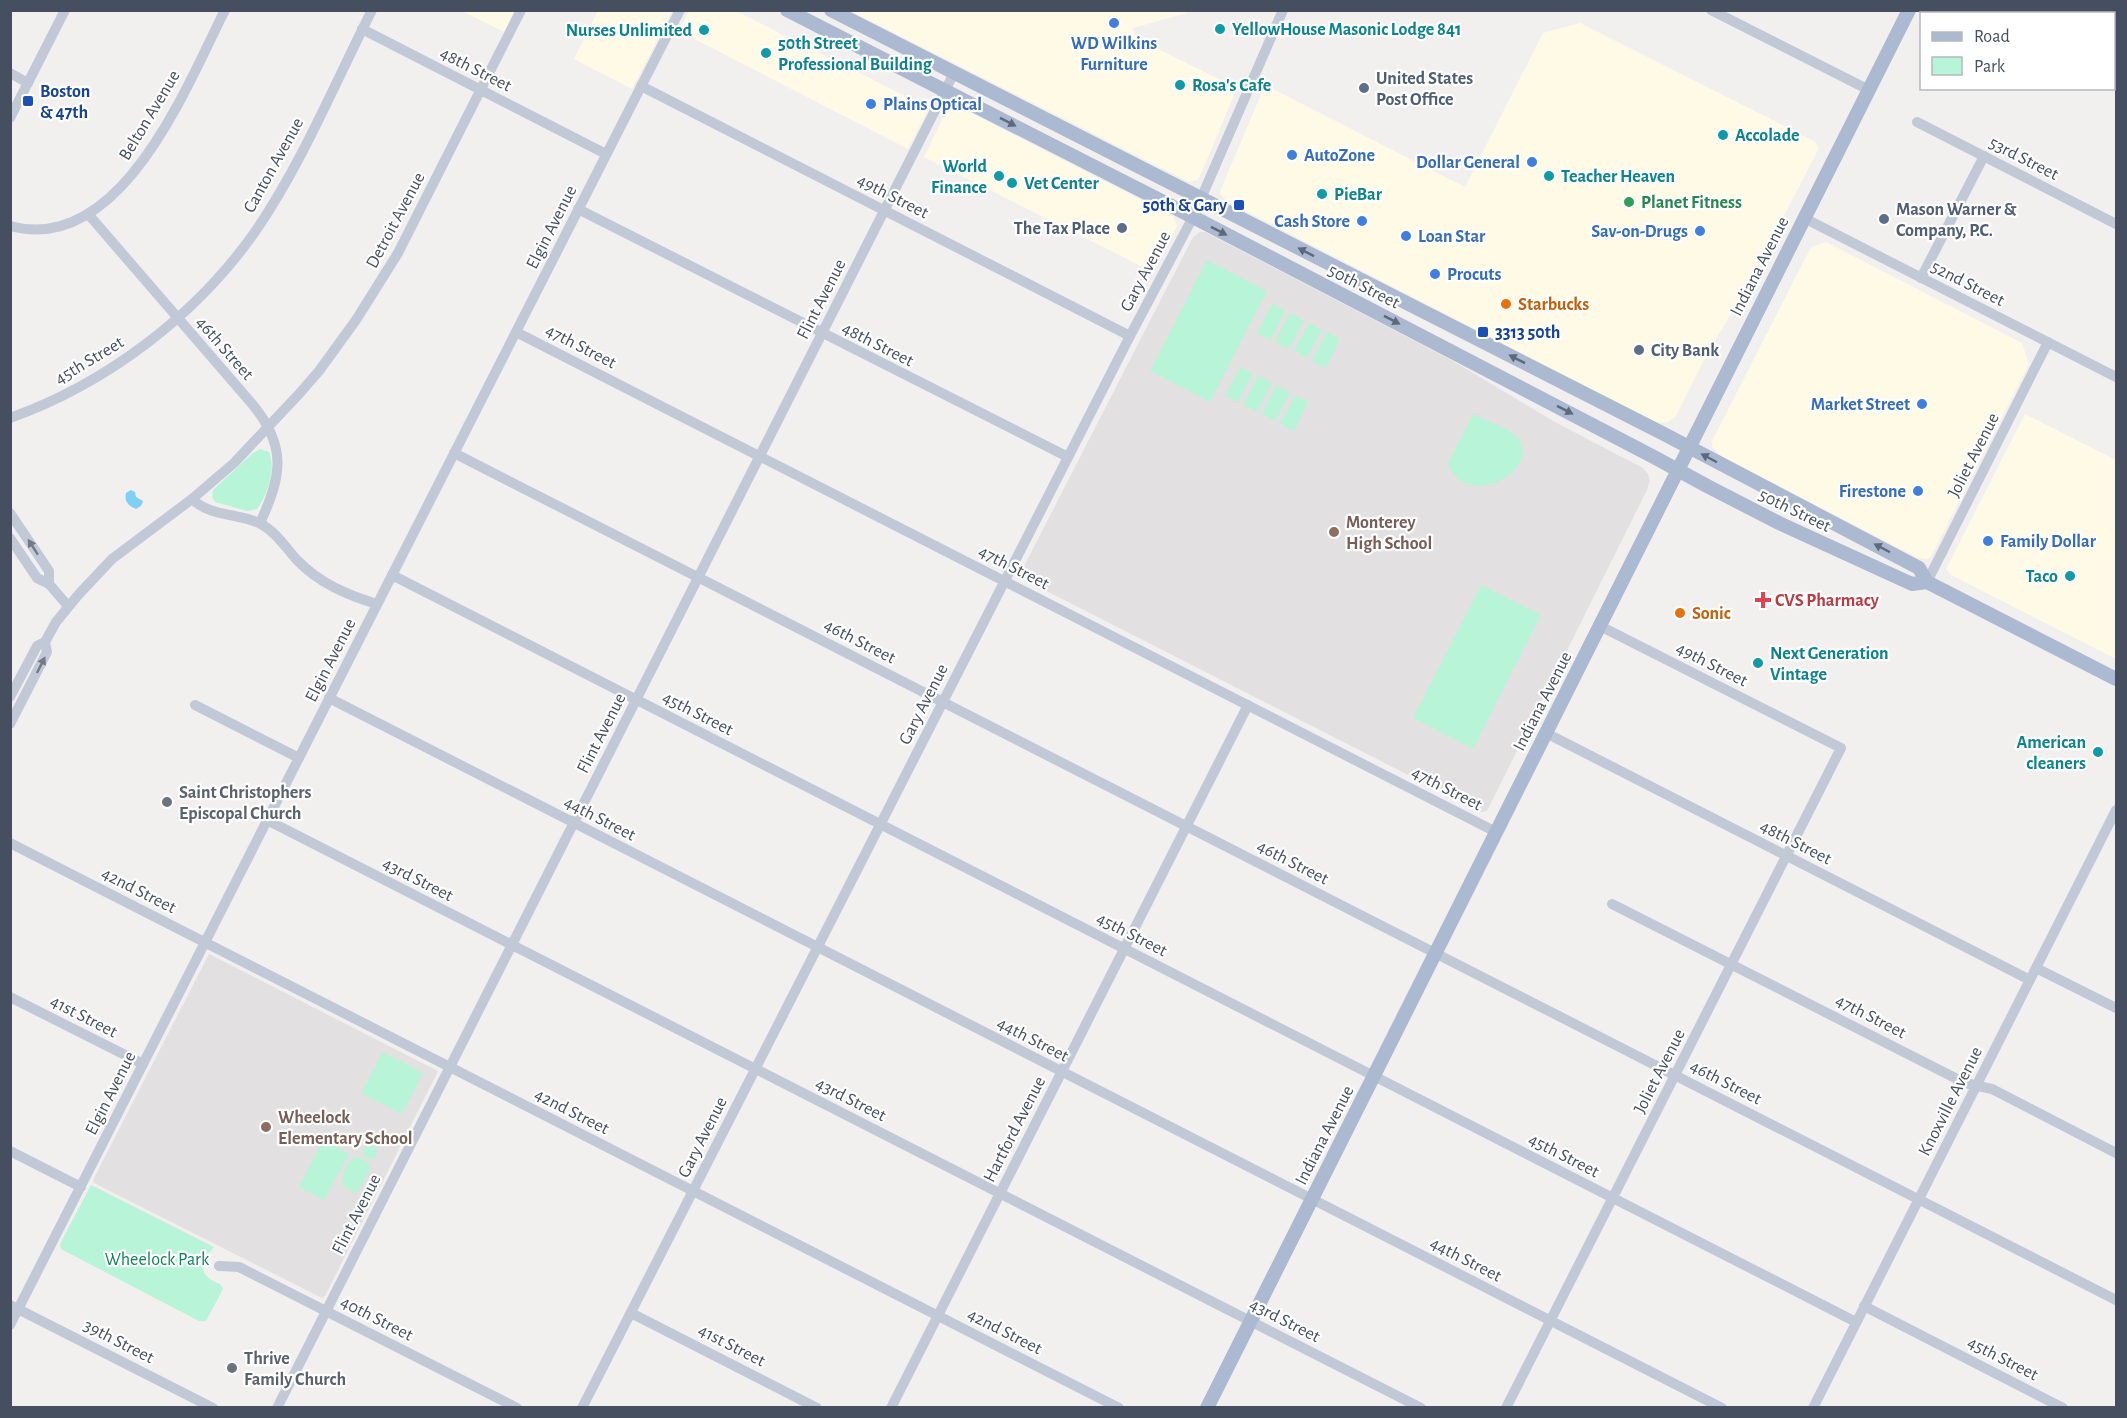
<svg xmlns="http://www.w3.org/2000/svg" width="2127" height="1418" font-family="'Alegreya Sans',sans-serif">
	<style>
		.commercial { fill: #fefae6 }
		.education { fill: #e3e0e1 }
		.green { fill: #b8f4d7 }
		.water { fill: #80d0f6 }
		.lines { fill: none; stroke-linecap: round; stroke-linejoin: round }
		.minor { stroke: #c1c9d6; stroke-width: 10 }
		.major { stroke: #abbad1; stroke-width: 14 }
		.oneway { fill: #5e6a7c }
		.oneway2 { fill: #707a89 }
		.shop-dot { fill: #3f7fe0; stroke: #fff; stroke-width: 2 }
		.culture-dot { fill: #0f9aa8; stroke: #fff; stroke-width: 2 }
		.service-dot { fill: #5c6f8a; stroke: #fff; stroke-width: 2 }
		.transit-dot { fill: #1a4fb4; stroke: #fff; stroke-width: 2 }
		.leisure-dot { fill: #2e9e5b; stroke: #fff; stroke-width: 2 }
		.food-dot { fill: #e8710a; stroke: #fff; stroke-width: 2 }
		.education-dot { fill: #8d6e63; stroke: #fff; stroke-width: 2 }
		.health-dot { fill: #e0444e; stroke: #fff; stroke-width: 2 }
		.worship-dot { fill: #6b7280; stroke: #fff; stroke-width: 2 }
		.labels { text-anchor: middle; stroke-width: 4.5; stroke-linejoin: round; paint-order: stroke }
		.culture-label { font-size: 18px; font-weight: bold; fill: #0d838f; stroke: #fff; text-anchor: start }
		.shop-label { font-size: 18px; font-weight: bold; fill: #366cbe; stroke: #fff; text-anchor: start }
		.street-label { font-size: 18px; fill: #454f5f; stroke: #fff }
		.service-label { font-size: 18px; font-weight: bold; fill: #4e5e75; stroke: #fff; text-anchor: start }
		.transit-label { font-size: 18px; font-weight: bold; fill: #164399; stroke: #fff; text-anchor: start }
		.leisure-label { font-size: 18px; font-weight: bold; fill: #27864d; stroke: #fff; text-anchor: start }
		.food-label { font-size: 18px; font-weight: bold; fill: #c56008; stroke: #fff; text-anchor: start }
		.education-label { font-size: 18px; font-weight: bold; fill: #785e54; stroke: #fff; text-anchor: start }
		.health-label { font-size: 18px; font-weight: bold; fill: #be3a42; stroke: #fff; text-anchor: start }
		.worship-label { font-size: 18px; font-weight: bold; fill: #5b616d; stroke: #fff; text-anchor: start }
		.park-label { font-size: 18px; fill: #0c8456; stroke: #fff }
	</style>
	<rect width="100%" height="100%" fill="#f2efef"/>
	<g class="commercial">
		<polygon points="462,11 515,11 504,32"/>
		<polygon points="598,11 672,11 632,89 574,59"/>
		<polygon points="689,11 736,11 925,106 927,112 908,149 679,31"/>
		<polygon points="851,11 1187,11 1187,13 1133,28 1136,38 1237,88 1200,176 1197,180 1189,182"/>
		<polygon points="1580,23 1814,141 1819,148 1742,297 1710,348 1676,416 1668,422 1658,423 1646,417 1228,202 1220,194 1221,189 1265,85 1465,187 1543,33"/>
		<polygon points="953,106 959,107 1173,216 1177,226 1153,272 924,157 947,110"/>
		<polygon points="1826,242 2022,343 2029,364 1932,555 1928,559 1918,558 1721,456 1712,447 1713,439 1811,247"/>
		<polygon points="2025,414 2116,460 2116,659 1951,575 1946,569"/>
	</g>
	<g class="education">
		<polygon points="1200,232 1205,232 1453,361 1553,421 1643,468 1648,474 1650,480 1647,490 1487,811 1481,812 1021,578 1020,574 1193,237"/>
		<polygon points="209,954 438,1071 325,1296 322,1298 94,1183 93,1180"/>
	</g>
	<g class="green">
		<polygon points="1207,260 1267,291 1210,402 1150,371"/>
		<polygon points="1272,304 1285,311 1271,340 1257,333"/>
		<polygon points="1290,313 1304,320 1289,349 1275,342"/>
		<polygon points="1309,323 1322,329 1307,358 1294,351"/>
		<polygon points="1327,332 1340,339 1326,368 1312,361"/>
		<polygon points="1240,367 1253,374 1238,402 1225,396"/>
		<polygon points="1258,376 1272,383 1257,412 1243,405"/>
		<polygon points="1276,386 1290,392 1275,421 1262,414"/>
		<polygon points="1295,395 1308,402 1294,431 1280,424"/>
		<path d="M1473 414C1483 419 1511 429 1518 438 1543 470 1466 513 1448 463Z"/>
		<path d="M260 449 269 452C276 469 268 494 257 509L247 511 215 502 212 497 213 490 253 453Z"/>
		<polygon points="1481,585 1541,615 1473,749 1413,718"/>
		<polygon points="383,1052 423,1073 402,1114 361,1093"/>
		<polygon points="323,1140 349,1154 324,1200 299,1187"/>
		<circle cx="370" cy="1152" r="7"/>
		<path d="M357 1157 369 1163 370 1166 368 1174 356 1194 342 1185C344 1172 344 1163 357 1157Z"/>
		<path d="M91 1185 214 1247C212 1251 207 1253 205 1258 198 1272 209 1280 220 1284L223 1289 206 1321H199L61 1249 60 1244Z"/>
	</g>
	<path class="water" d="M131 490 135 492 136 497 143 501 141 506 136 509C129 506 124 502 126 493Z"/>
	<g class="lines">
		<g class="minor">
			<polyline points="1711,10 1869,90"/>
			<polyline points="1999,10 2005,14"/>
			<polyline points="2054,14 2055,10"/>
			<polyline points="362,29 606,154"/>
			<polyline points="2114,69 2116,70"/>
			<polyline points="10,73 28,83"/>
			<polyline points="641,86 1130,336"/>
			<polyline points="10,118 65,10"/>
			<polyline points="1917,122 2116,224"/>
			<polyline points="578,209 1068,457"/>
			<path d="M89 215 253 405C287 447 282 476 260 523"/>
			<polyline points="1804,218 2116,377"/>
			<path d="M10 226C121 256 186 87 225 10"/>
			<polyline points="1921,278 1984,156"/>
			<polyline points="516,332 1496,832"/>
			<path d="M10 418C108 383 198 314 257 229 303 161 335 83 372 10"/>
			<polyline points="454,453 2116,1300"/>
			<path d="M192 499C210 517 240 513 261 524 276 532 286 548 297 560 319 583 347 595 377 604"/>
			<polyline points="10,513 49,571 49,584"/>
			<polyline points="10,538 37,578 49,584 68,606"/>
			<polyline points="392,575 1856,1322"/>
			<polyline points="1927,582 2048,342"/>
			<polyline points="10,697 37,646 45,642 56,622 79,594 112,559 192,499 234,463 299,394 319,371 356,320 398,253 521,10"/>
			<polyline points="329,698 1722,1408"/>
			<polyline points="195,705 299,758"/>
			<polyline points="10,724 47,652 45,642"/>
			<polyline points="1546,733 2030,980"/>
			<polyline points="267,820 1421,1408"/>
			<polyline points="10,843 1119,1408"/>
			<polyline points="1612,904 1965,1083 1992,1089 2116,1153"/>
			<polyline points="2036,968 2116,1008"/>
			<polyline points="10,997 143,1064"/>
			<polyline points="10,1151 81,1187"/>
			<polyline points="219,1266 239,1267 517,1408"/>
			<polyline points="10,1305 213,1408"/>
			<polyline points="1864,1306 2063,1408"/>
			<polyline points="631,1313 817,1408"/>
			<polyline points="10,1325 680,10"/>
			<polyline points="277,1408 954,73"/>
			<polyline points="582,1408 1130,336 1193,217 1283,10"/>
			<polyline points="891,1408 1248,705"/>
			<polyline points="1506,1408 1841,748 1600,626"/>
			<polyline points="1813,1408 2116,810"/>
		</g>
		<g class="major">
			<polyline points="787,10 1193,217 1652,456 1709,487 1779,523 1912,584 1927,582"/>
			<polyline points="831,10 1664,434 1919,568 1927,582 2116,679"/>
			<polyline points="1207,1408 1909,10"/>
		</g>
	</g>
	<defs><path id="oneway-solid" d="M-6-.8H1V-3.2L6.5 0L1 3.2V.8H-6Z" transform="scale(1.5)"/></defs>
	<g class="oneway">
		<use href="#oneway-solid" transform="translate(1008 122) rotate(27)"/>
		<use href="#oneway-solid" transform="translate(1219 231) rotate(27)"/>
		<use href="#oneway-solid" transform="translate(1306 252) rotate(-153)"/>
		<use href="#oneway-solid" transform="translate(1392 320) rotate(27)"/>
		<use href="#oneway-solid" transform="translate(1517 359) rotate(-153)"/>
		<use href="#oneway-solid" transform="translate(1565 410) rotate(27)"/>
		<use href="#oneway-solid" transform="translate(1709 458) rotate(-152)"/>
		<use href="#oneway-solid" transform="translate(1882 548) rotate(-152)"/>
	</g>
	<g class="oneway2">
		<use href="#oneway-solid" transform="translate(33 547) rotate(-123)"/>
		<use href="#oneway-solid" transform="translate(41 665) rotate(-63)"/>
	</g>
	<g class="shop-dot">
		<circle cx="1114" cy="23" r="6"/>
		<circle cx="871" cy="104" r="6"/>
		<circle cx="1292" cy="155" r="6"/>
		<circle cx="1532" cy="162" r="6"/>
		<circle cx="1362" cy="221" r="6"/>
		<circle cx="1700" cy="231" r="6"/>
		<circle cx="1406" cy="236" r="6"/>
		<circle cx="1435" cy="274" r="6"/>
		<circle cx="1922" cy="404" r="6"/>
		<circle cx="1918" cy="491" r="6"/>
		<circle cx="1988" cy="541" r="6"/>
	</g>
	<g class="culture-dot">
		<circle cx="1220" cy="29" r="6"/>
		<circle cx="704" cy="30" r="6"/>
		<circle cx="766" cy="53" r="6"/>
		<circle cx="1180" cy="85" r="6"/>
		<circle cx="1723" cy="135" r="6"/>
		<circle cx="999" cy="176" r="6"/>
		<circle cx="1549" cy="176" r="6"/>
		<circle cx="1012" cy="183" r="6"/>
		<circle cx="1322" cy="194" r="6"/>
		<circle cx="2070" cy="576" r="6"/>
		<circle cx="1758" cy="663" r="6"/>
		<circle cx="2098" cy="752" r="6"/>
	</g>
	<g class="service-dot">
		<circle cx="1364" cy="88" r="6"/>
		<circle cx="1884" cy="219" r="6"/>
		<circle cx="1122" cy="228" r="6"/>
		<circle cx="1639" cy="350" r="6"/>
	</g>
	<g class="transit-dot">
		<rect x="22" y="95" width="12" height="12" rx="3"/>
		<rect x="1233" y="199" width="12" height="12" rx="3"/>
		<rect x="1477" y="326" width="12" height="12" rx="3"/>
	</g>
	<circle class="leisure-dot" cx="1629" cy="202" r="6"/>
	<g class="food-dot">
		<circle cx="1506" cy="304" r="6"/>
		<circle cx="1680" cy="613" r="6"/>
	</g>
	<g class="education-dot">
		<circle cx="1334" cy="532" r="6"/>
		<circle cx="266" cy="1127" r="6"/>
	</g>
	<path class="health-dot" d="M1760 591h6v6h6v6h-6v6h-6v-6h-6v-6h6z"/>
	<g class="worship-dot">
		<circle cx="167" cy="802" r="6"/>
		<circle cx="232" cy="1368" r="6"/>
	</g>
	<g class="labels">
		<g class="culture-label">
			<text x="1232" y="35">YellowHouse Masonic Lodge 841</text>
			<text x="692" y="36" text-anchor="end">Nurses Unlimited</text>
			<text x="778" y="49">50th Street<tspan x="778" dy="21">Professional Building</tspan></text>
			<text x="1192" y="91">Rosa's Cafe</text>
			<text x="1735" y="141">Accolade</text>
			<text x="987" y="172" text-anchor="end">World<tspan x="987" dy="21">Finance</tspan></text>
			<text x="1561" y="182">Teacher Heaven</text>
			<text x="1024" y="189">Vet Center</text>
			<text x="1334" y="200">PieBar</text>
			<text x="2058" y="582" text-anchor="end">Taco</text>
			<text x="1770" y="659">Next Generation<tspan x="1770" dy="21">Vintage</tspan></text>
			<text x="2086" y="748" text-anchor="end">American<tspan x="2086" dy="21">cleaners</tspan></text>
		</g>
		<g class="shop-label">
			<text x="1114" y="49" text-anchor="middle">WD Wilkins<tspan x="1114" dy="21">Furniture</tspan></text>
			<text x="883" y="110">Plains Optical</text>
			<text x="1304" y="161">AutoZone</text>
			<text x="1520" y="168" text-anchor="end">Dollar General</text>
			<text x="1350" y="227" text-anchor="end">Cash Store</text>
			<text x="1688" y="237" text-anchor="end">Sav-on-Drugs</text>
			<text x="1418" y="242">Loan Star</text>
			<text x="1447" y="280">Procuts</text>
			<text x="1910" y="410" text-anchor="end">Market Street</text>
			<text x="1906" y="497" text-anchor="end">Firestone</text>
			<text x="2000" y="547">Family Dollar</text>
		</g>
		<g class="street-label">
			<text transform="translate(476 69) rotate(27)" y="6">48th Street</text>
			<text transform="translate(149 115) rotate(-59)" y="6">Belton Avenue</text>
			<text transform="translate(2024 158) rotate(27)" y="6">53rd Street</text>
			<text transform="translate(273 165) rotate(-61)" y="6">Canton Avenue</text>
			<text transform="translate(893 196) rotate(27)" y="6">49th Street</text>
			<text transform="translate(395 220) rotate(-62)" y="6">Detroit Avenue</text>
			<text transform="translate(551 227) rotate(-63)" y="6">Elgin Avenue</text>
			<text transform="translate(1759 266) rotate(-63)" y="6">Indiana Avenue</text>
			<text transform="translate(1145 271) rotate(-62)" y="6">Gary Avenue</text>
			<text transform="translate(1968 283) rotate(27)" y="6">52nd Street</text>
			<text transform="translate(1364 286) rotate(27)" y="6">50th Street</text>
			<text transform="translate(821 299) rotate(-63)" y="6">Flint Avenue</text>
			<text transform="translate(878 344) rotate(27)" y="6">48th Street</text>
			<text transform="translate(581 346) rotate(27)" y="6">47th Street</text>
			<text transform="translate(225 348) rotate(49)" y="6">46th Street</text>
			<text transform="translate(89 360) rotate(-31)" y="6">45th Street</text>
			<text transform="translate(1973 455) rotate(-63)" y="6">Joliet Avenue</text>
			<text transform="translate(1795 510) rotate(26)" y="6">50th Street</text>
			<text transform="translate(1014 567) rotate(27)" y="6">47th Street</text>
			<text transform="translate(860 641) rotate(27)" y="6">46th Street</text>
			<text transform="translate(330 660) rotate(-63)" y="6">Elgin Avenue</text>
			<text transform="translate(1712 664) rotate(27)" y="6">49th Street</text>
			<text transform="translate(1542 701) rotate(-63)" y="6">Indiana Avenue</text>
			<text transform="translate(923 704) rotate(-63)" y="6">Gary Avenue</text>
			<text transform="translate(698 713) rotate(27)" y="6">45th Street</text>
			<text transform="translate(601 733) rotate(-63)" y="6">Flint Avenue</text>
			<text transform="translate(1447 788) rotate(27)" y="6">47th Street</text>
			<text transform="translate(600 818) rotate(27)" y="6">44th Street</text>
			<text transform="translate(1796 842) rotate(27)" y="6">48th Street</text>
			<text transform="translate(1293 862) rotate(27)" y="6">46th Street</text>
			<text transform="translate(418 879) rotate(27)" y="6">43rd Street</text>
			<text transform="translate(139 890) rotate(27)" y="6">42nd Street</text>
			<text transform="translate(1132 934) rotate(27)" y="6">45th Street</text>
			<text transform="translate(84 1016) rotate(27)" y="6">41st Street</text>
			<text transform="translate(1871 1016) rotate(27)" y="6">47th Street</text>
			<text transform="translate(1033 1039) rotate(27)" y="6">44th Street</text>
			<text transform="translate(1659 1071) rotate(-63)" y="6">Joliet Avenue</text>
			<text transform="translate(1726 1082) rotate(27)" y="6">46th Street</text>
			<text transform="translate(110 1093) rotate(-63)" y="6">Elgin Avenue</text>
			<text transform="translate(851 1099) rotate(27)" y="6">43rd Street</text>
			<text transform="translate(1950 1101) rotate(-63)" y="6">Knoxville Avenue</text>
			<text transform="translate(572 1111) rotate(27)" y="6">42nd Street</text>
			<text transform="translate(1014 1129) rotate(-63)" y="6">Hartford Avenue</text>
			<text transform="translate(1324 1135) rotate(-63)" y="6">Indiana Avenue</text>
			<text transform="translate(702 1137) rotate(-63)" y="6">Gary Avenue</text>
			<text transform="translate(1564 1155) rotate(27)" y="6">45th Street</text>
			<text transform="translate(356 1214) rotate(-63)" y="6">Flint Avenue</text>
			<text transform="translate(1466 1259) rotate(27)" y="6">44th Street</text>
			<text transform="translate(377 1318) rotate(27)" y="6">40th Street</text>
			<text transform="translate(1285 1320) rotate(27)" y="6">43rd Street</text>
			<text transform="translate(1005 1331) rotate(27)" y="6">42nd Street</text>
			<text transform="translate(119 1341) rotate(27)" y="6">39th Street</text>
			<text transform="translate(732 1345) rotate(27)" y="6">41st Street</text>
			<text transform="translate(2003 1358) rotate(27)" y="6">45th Street</text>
		</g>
		<g class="service-label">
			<text x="1376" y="84">United States<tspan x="1376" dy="21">Post Office</tspan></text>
			<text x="1896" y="215">Mason Warner &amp;<tspan x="1896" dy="21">Company, P.C.</tspan></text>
			<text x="1110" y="234" text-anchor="end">The Tax Place</text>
			<text x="1651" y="356">City Bank</text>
		</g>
		<g class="transit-label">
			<text x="40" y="97">Boston<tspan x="40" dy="21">&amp; 47th</tspan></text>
			<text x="1227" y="211" text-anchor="end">50th &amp; Gary</text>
			<text x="1495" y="338">3313 50th</text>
		</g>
		<g class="leisure-label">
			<text x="1641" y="208">Planet Fitness</text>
		</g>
		<g class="food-label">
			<text x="1518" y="310">Starbucks</text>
			<text x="1692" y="619">Sonic</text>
		</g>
		<g class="education-label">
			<text x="1346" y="528">Monterey<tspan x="1346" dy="21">High School</tspan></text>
			<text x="278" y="1123">Wheelock<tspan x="278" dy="21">Elementary School</tspan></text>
		</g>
		<g class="health-label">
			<text x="1775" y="606">CVS Pharmacy</text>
		</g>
		<g class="worship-label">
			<text x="179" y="798">Saint Christophers<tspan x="179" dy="21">Episcopal Church</tspan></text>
			<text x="244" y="1364">Thrive<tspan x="244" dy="21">Family Church</tspan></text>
		</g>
		<g class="park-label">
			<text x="157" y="1265">Wheelock Park</text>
		</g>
	</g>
	<rect width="2127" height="1418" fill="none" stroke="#454f5f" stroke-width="24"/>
	<rect x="1920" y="12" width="195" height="78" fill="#ffffff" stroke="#b5b9bf" stroke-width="1.5"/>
	<rect x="1932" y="32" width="30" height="9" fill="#abbad1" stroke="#b5b9bf" stroke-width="1.5"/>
	<text x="1974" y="42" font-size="18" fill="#454f5f">Road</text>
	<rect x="1932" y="57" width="30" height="18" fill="#b8f4d7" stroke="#b5b9bf" stroke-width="1.5"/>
	<text x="1974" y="72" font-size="18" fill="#454f5f">Park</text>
</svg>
